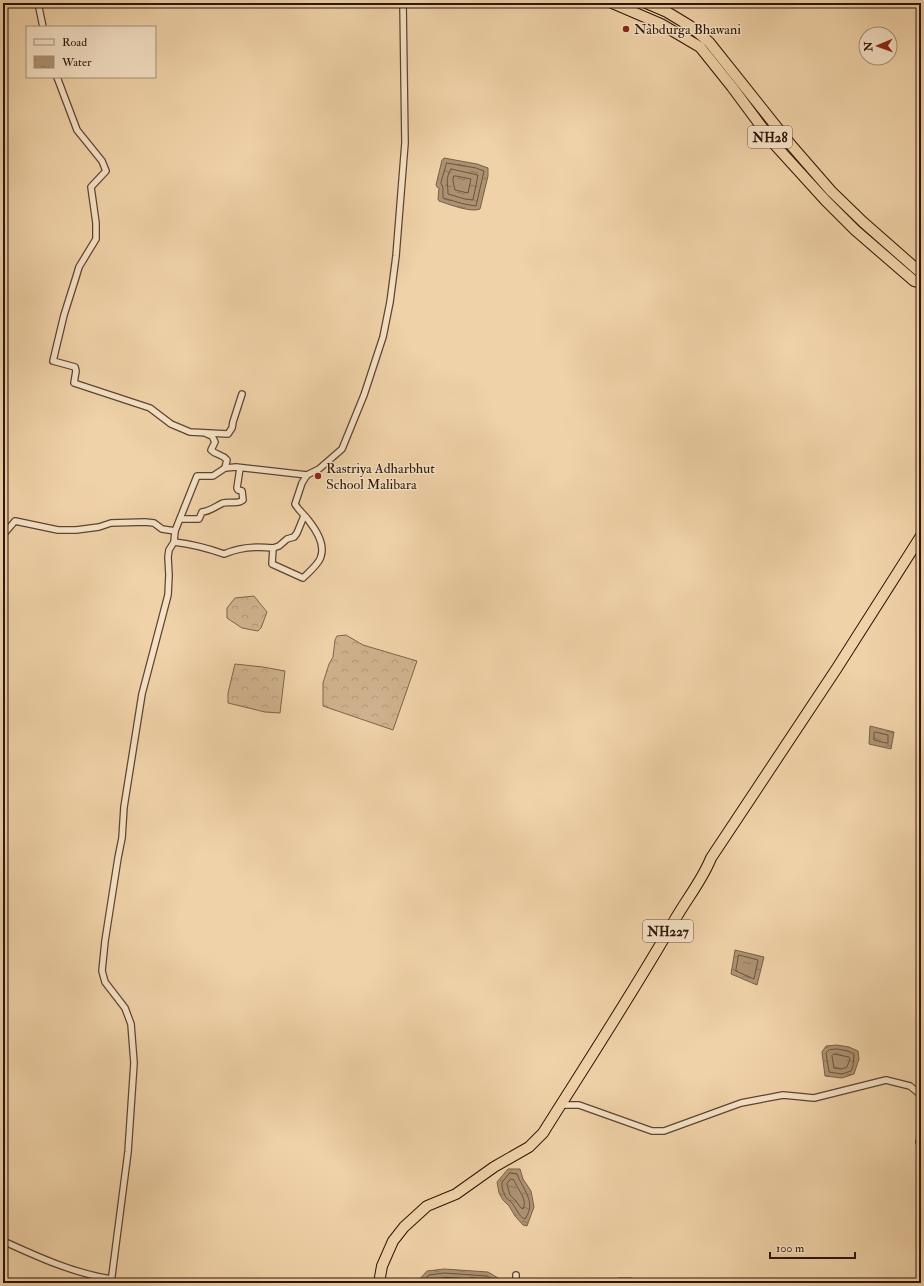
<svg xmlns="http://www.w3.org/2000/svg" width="924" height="1286" font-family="'IM FELL Double Pica',serif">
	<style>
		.forest { fill: url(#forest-crowns); stroke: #7e644a }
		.water { fill: url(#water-ripples); stroke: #796047 }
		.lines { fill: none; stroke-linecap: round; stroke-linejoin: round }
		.shore { stroke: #6c543c; stroke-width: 1 }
		.street-casing { stroke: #5d442f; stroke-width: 8 }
		.highway-casing { stroke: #2c1507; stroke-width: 12 }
		.street { stroke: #f5e2c6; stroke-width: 5.5 }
		.highway { stroke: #f0d2a8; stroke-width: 10 }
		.poi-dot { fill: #8f2418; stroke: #f5e2c6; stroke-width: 1.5 }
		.labels { text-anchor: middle; stroke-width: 3; stroke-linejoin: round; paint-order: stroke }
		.shield { fill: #f5e2c6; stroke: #685240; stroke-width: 1 }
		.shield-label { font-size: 13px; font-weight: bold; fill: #2c1507 }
		.poi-label { font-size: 14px; fill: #2c1507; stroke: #f5e2c6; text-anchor: start }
	</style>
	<defs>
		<pattern id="forest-crowns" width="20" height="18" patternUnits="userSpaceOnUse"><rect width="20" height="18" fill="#cfb28d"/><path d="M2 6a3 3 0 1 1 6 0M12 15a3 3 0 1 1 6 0" fill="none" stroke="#b29878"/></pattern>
		<pattern id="water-ripples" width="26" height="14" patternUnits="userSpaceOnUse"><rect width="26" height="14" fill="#ad9271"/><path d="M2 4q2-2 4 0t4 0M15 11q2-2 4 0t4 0" fill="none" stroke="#8d765b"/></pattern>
	</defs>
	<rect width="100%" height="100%" fill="#f0d2a8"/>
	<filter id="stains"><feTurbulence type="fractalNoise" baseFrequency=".005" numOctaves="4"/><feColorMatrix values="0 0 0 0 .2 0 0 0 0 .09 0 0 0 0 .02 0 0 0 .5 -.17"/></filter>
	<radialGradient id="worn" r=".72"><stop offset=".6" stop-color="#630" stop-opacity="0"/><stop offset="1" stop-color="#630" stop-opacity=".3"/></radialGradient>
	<g class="forest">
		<polygon points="254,596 267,612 261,628 258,631 242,628 227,618 227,608 235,598"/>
		<polygon points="346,635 363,645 417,661 393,730 323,706 323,683 329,664 333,657 335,640 337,636"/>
		<polygon points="235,664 263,667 285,671 280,713 265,712 228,703 228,693"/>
	</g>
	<g class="water">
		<path d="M444 158 477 164 488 168V176L480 209C471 213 448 204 439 201L438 199 439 188 437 187 436 185 442 160Z"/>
		<polygon points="870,726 894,732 891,749 869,744"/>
		<polygon points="735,950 764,957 757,985 731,974"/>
		<polygon points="837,1045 849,1047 858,1051 859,1059 854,1074 842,1078 825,1076 822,1052 826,1046"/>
		<polygon points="508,1169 520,1169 523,1179 531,1191 534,1207 527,1226 523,1225 515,1216 509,1206 503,1200 499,1193 497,1182"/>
		<polygon points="444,1269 488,1272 503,1281 503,1283 416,1283 427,1271"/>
		<polygon points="618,1278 631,1278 650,1283 617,1283"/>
	</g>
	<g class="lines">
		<g class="shore">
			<polygon points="447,163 476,168 484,171 476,206 464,204 443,198 443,188 441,183"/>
			<path d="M451 169 478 175 473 200 465 199 448 194C448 183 445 179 451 169Z"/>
			<polygon points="454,176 456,176 471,179 468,193 455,190 453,181"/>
			<polygon points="875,732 888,735 888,743 886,743 874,740 874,733"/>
			<polygon points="739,955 758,960 754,979 736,971"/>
			<polygon points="837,1049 848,1051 854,1054 853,1066 851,1071 842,1074 829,1072 826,1053 829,1050"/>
			<polygon points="834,1054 849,1057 850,1059 847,1067 842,1069 834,1068 832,1056"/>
			<path d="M510 1173 517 1174C523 1190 537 1202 525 1219 518 1216 517 1209 512 1203 509 1200 505 1198 504 1193 502 1190 502 1186 502 1183Z"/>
			<path d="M511 1179 514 1180C517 1189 528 1199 523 1209L521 1208 516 1201 510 1195 507 1184Z"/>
			<polyline points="422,1283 429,1275 444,1273 487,1276 498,1283"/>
			<path d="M428 1283C438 1273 472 1280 485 1281L489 1283"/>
		</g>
		<defs>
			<g id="street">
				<polyline points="38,3 43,27"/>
				<polyline points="57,77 77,130 102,161 106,171 91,187 96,223 96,239 79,267 76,277 64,315 53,361 75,367 76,371 74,383 150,408 171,424 190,432 228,434 232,428 233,422 242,394"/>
				<path d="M207 434 212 436 215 442 211 450C217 456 221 453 227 460L225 468"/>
				<path d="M180 519H199L202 512C211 511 216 506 223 503 230 501 237 505 243 500L242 491 238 490 237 488 240 468"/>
				<polyline points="3,535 15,521 58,530 76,530 99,527 111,523 145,522 154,523 162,529 175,531"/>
				<path d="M174 542C192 544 207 548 224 554 240 547 256 546 273 548L272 564 303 578C308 573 320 563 321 556 325 544 316 530 309 521 305 515 299 511 295 504L302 483 307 475"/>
				<polyline points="273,548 279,546 287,539 294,537 297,533 304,516"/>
				<polyline points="560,1105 579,1105 652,1131 664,1131 741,1103 783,1095 814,1098 886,1080 910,1086 921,1095"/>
				<polyline points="921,1135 919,1142 921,1146"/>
				<path d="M3 1241C38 1257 73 1273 111 1279"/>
				<polyline points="516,1275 516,1283"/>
				<polyline points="111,1283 128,1152 134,1063 131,1024 125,1008 105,982 102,971 105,941 118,858 122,838 124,807 142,694 168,595 169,575 168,557 169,550 174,542 175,531 197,476 213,476 225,468 236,467 307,475 319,469 342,449 364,395 383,337 390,302 396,256 405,143 403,3"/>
			</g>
			<g id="highway">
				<polyline points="612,3 661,24 700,47 732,87 775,145 825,200 855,230 914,281 921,283"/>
				<polyline points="646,3 667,12 690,26 709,42 791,145 831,191 863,222 921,273"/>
				<path d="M379 1283 382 1266 393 1241 404 1227 427 1206 456 1194 494 1167 529 1147 543 1133C587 1063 632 994 673 923 685 901 702 881 711 858L837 668 921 536"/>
			</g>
		</defs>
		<use href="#street" class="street-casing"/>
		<use href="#highway" class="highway-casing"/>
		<use href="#street" class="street"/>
		<use href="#highway" class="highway"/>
	</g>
	<g class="poi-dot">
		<circle cx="626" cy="29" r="4"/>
		<circle cx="318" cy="476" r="4"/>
	</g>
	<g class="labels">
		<g class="shield">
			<rect x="748" y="126" width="44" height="22" rx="3"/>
			<rect x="643" y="920" width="50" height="22" rx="3"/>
		</g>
		<g class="shield-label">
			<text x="770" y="142">NH28</text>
			<text x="668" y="936">NH227</text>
		</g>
		<g class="poi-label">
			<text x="634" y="34">Nabdurga Bhawani</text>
			<text x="326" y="473">Rastriya Adharbhut<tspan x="326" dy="16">School Malibara</tspan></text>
		</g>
	</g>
	<rect width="924" height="1286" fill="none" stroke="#f0d2a8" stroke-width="16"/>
	<rect x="4" y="4" width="916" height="1278" fill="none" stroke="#2c1507" stroke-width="2"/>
	<rect x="8" y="8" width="908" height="1270" fill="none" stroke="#2c1507"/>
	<rect x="26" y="26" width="130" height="52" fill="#f5e2c6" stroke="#a5907a"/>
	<rect x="34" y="39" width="20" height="6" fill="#f5e2c6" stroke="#a5907a"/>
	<text x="62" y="46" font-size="12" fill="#2c1507">Road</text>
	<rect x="34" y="56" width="20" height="12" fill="url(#water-ripples)" stroke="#a5907a"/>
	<text x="62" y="66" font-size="12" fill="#2c1507">Water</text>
	<g transform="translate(878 46) rotate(268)"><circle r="19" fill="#f5e2c6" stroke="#a5907a"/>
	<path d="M0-3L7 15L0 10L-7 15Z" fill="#8f2418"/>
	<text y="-6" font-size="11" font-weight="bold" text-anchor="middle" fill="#2c1507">N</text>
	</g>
	<path d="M770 1252v6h85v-6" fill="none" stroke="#2c1507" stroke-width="2"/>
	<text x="776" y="1252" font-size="12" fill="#2c1507" stroke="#f5e2c6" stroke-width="3" paint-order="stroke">100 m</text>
	<rect width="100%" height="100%" filter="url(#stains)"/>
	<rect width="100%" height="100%" fill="url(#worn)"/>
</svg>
